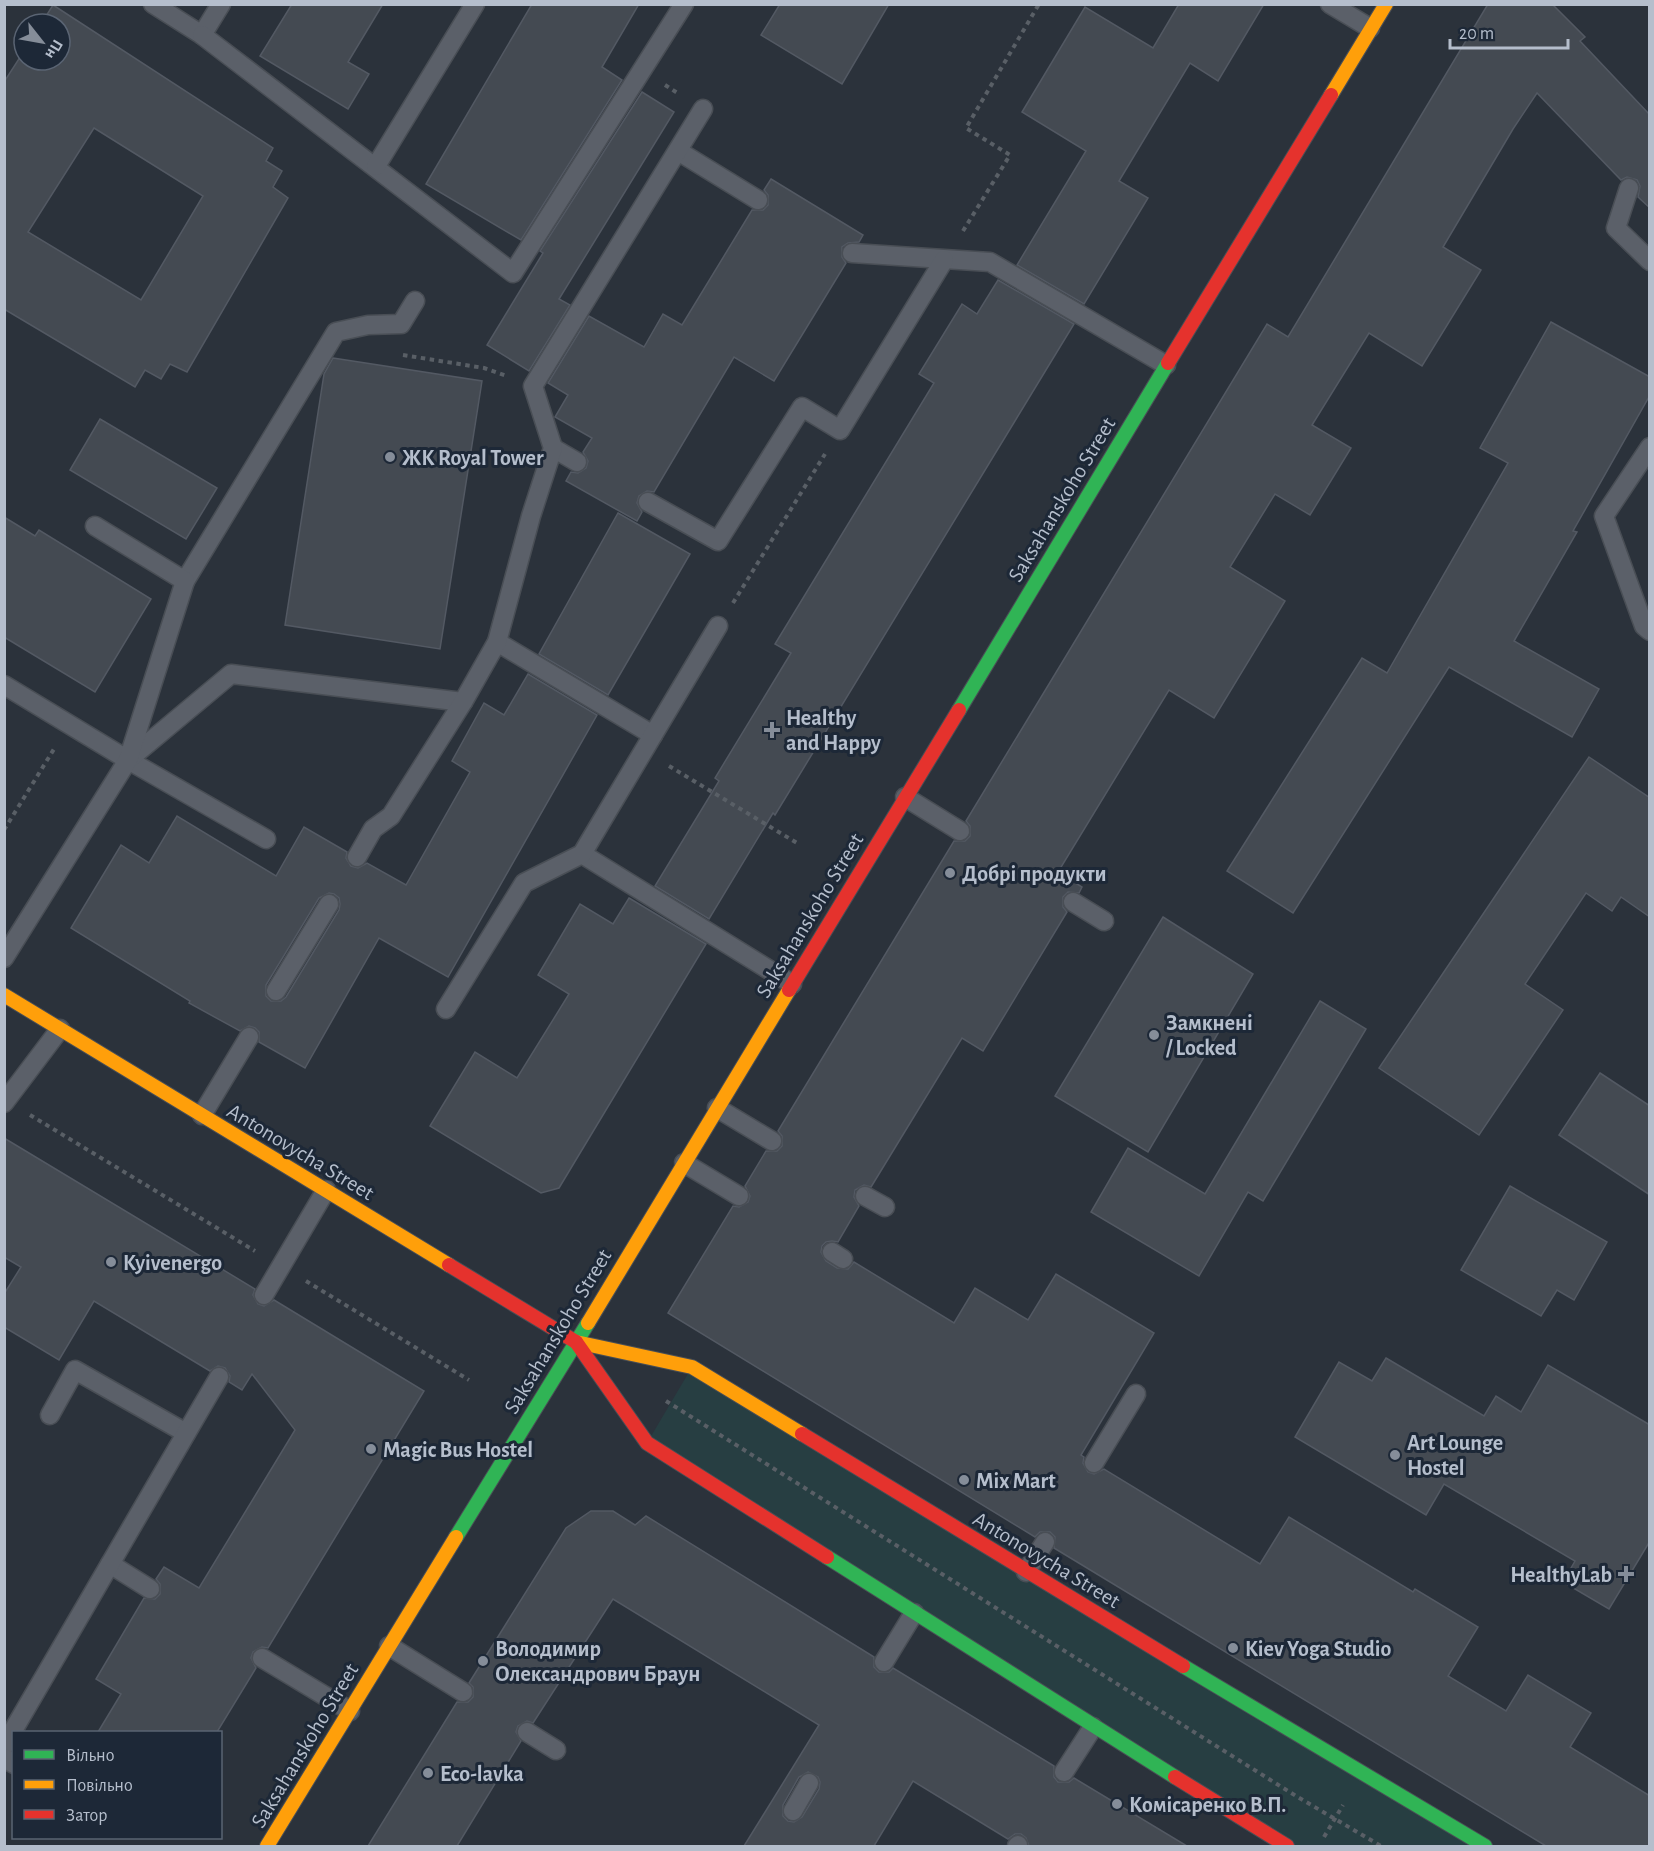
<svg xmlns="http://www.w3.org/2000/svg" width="1654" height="1851" font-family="'Alegreya Sans',sans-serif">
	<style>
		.green { fill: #273e42 }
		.building { fill: #444a52; stroke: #535963; stroke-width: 1.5; fill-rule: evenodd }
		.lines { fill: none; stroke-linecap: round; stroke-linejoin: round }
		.lane-casing { stroke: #494e55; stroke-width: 21 }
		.fast-casing { stroke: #494e55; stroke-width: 16 }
		.slow-casing { stroke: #494e55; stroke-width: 16 }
		.jam-casing { stroke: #494e55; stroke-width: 16 }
		.path { stroke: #595f66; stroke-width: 4; stroke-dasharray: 4.5 4.5; stroke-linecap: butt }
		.lane { stroke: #5b6069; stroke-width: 18 }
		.fast { stroke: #30b455; stroke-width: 14 }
		.slow { stroke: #ff9f0a; stroke-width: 14 }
		.jam { stroke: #e5322d; stroke-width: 14 }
		.poi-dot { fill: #858d99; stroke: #1d2837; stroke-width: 2 }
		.labels { text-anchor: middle; stroke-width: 6; stroke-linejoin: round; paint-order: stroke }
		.poi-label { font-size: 22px; font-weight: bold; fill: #b5becc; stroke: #1d2837; text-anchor: start }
		.street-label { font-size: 22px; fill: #b5becc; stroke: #1d2837 }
	</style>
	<rect width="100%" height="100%" fill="#2b323b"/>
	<polygon class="green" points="692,1367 1485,1846 1287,1846 647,1443"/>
	<g class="building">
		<polygon points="292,4 383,4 348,62 369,74 348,109 260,56"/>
		<polygon points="532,4 639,4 602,67 622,80 521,240 426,184"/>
		<polygon points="780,4 889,4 842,84 761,35"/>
		<polygon points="1179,4 1264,4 1218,81 1190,63 1119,181 1148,198 1084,304 1017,265 1086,151 1022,112 1085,7 1153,48"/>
		<polygon points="1488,4 1552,4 1585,37 1580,41 1650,115 1650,208 1638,197 1640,186 1637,180 1627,177 1621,180 1537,93 1513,129 1443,247 1481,270 1422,366 1369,333 1312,425 1351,448 1310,515 1275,494 1230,567 1285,601 1214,718 1169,690 1058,872 1082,887 1079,893 1068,892 1063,897 1063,907 1067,912 983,1051 962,1038 871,1187 864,1185 855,1190 854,1197 859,1206 838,1242 832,1241 826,1242 822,1246 821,1252 826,1261 837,1268 848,1269 854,1262 954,1323 975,1288 1028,1320 1056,1274 1154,1333 1081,1455 1084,1457 1083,1463 1088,1472 1094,1474 1104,1469 1260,1564 1289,1517 1413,1592 1415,1589 1478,1627 1448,1676 1506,1711 1528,1675 1591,1713 1570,1747 1650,1796 1650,1846 1546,1846 1054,1548 1055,1537 1050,1532 1040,1532 1035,1537 668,1313 733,1206 739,1207 748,1202 750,1196 745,1186 766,1151 777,1151 782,1146 782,1136 778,1131 954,841 965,841 970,836 970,826 966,821 1267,324 1288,337"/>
		<path d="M53 5 273 148 266 161 282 171 273 187 288 198 187 372 170 364 161 379 145 370 135 387 4 309V82L24 51V60H60V24H41ZM94 128 203 196 141 300 28 232Z"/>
		<polygon points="642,92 674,112 559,299 570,305 529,371 487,345 543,253 540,251"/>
		<polygon points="771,179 863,235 859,242 848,243 842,247 842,257 846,263 774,381 734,357 654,492 647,491 639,496 637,503 642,512 637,521 566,481 571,472 578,473 586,468 588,461 583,452 592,438 555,417 568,395 548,383 589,316 644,347 663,314 682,325 752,210 763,210 768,205 768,195 764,190"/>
		<polygon points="998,280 1074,324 775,815 773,813 709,919 655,886 719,781 715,778 791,653 775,644 934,383 919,374 962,304 977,314"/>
		<polygon points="1551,322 1650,377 1650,395 1573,531 1577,532 1514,641 1599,689 1572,737 1449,667 1293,913 1227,871 1362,658 1387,673 1508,463 1480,448"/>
		<polygon points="333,358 482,381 440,649 285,625 324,374"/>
		<polygon points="100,419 217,488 186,539 70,470"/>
		<polygon points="618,513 690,554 608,695 539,654"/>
		<polygon points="4,517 35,536 39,530 151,599 95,692 4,637"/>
		<path d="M528 674 597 715 448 977 379 938 305 1068 259 1042V1032L255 1028 249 1026 240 1031 189 1003 190 1001 71 928 121 845 149 863 177 816 276 876 304 827 347 852 346 858 351 866 358 868 367 863 406 885 470 772 452 761 484 703 504 715ZM329 893 334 894 339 898 340 904 339 910 286 997 281 1001H271L266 996V985L319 898Z"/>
		<polygon points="1589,757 1650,798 1650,917 1621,897 1612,911 1586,893 1525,984 1563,1010 1479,1135 1379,1068"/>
		<polygon points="629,898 706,944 559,1188 541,1193 430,1126 475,1052 517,1078 569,994 538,975 580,904 613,924"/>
		<polygon points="1163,917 1253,974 1148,1152 1055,1096"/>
		<polygon points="1320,1001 1366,1029 1263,1201 1248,1192 1199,1276 1091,1212 1128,1148 1205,1194"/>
		<polygon points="1600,1073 1650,1106 1650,1195 1559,1135"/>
		<polygon points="4,1138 255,1289 253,1295 258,1304 264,1306 274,1300 424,1391 268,1648 262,1647 253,1652 251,1658 256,1668 217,1732 98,1732 121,1694 96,1679 144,1598 155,1599 160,1594 160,1584 156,1579 164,1567 199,1588 295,1430 252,1374 242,1390 229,1382 230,1376 225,1368 218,1366 210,1371 94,1301 59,1360 4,1327 4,1294 21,1267 4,1257"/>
		<polygon points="1510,1186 1607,1242 1574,1300 1557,1290 1541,1316 1461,1270"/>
		<polygon points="1386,1358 1484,1416 1496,1396 1521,1412 1548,1365 1650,1425 1650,1541 1609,1609 1563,1582 1575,1561 1444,1484 1426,1515 1295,1437 1339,1362 1372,1381"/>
		<path d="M591 1511H613L635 1525 646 1516 874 1657V1667L879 1672H889L893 1668 1054 1766V1777L1058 1782H1069L1074 1778 1187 1846H1029L1026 1838 1021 1834H1015L1008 1839 913 1781 874 1846H744L819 1725 613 1599 533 1723 527 1721 518 1726 516 1732 521 1741 457 1846H368L457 1702H468L473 1697V1687L469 1683 566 1528ZM808 1772 818 1777 820 1782 819 1789 802 1817 794 1822 788 1821 783 1816V1805L799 1777Z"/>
	</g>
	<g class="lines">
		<defs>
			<g id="lane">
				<polyline points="153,4 202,35 221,4"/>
				<polyline points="1330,4 1370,28"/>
				<polyline points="202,35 513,273 684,4"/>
				<polyline points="678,151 758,200"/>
				<polyline points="376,166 475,4"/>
				<polyline points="1629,188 1616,228 1650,261"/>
				<polyline points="852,253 990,262 1166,365"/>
				<polyline points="1650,447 1604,516 1644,626 1650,631"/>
				<polyline points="553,448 577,462"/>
				<polyline points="648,502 718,541 802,407 840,430 944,260"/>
				<polyline points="185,581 336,332 368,325 401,324 415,301"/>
				<polyline points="497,642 653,735"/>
				<polyline points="4,685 128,760 266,839"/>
				<polyline points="128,760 231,674 463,702"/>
				<polyline points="905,797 960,831"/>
				<polyline points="582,854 792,984"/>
				<polyline points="357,857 373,829 391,816 463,702 497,642 531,516 553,448 533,386 703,109"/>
				<polyline points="1073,902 1104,921"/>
				<polyline points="4,958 128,760 185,581 95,526"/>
				<polyline points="276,991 329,904"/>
				<polyline points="446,1009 524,883 582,854 718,626"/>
				<polyline points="4,1103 60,1029"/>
				<polyline points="717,1108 772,1141"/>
				<polyline points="202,1115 249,1037"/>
				<polyline points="684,1163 739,1196"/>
				<polyline points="865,1196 885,1207"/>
				<polyline points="832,1252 843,1259"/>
				<polyline points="264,1295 326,1190"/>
				<polyline points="50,1415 75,1370 186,1433"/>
				<polyline points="1094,1463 1136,1394"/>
				<polyline points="110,1564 150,1589"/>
				<polyline points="1026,1572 1045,1542"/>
				<polyline points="389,1646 463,1692"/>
				<polyline points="262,1658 350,1711"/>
				<polyline points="884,1662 914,1613"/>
				<polyline points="527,1732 556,1750"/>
				<polyline points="4,1746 219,1377"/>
				<polyline points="4,1758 14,1764"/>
				<polyline points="1064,1772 1093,1727"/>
				<polyline points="793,1811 809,1783"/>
				<polyline points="1017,1846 1018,1845"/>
			</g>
			<g id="fast">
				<polyline points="959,710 1168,363"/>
				<polyline points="456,1537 588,1323"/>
				<polyline points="827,1557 1175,1777"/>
				<polyline points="1183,1666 1485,1846"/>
			</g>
			<g id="slow">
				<polyline points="1331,95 1386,4"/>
				<polyline points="4,995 449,1265"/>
				<polyline points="588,1323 789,990"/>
				<polyline points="576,1342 692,1367 802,1434"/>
				<polyline points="267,1846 456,1537"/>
			</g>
			<g id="jam">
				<polyline points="1168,363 1331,95"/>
				<polyline points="789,990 959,710"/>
				<polyline points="449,1265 576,1342"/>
				<polyline points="576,1342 647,1443 827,1557"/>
				<polyline points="802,1434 1183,1666"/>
				<polyline points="1175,1777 1287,1846"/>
			</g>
		</defs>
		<use href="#lane" class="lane-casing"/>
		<use href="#fast" class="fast-casing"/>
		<use href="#slow" class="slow-casing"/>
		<use href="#jam" class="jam-casing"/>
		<g class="path">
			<polyline points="665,85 679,94"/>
			<polyline points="963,231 1010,155 966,128 1039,4"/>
			<polyline points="403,355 484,368 507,376"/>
			<polyline points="733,603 825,454"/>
			<polyline points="669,766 797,843"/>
			<polyline points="4,830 54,749"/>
			<polyline points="30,1115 255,1251"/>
			<polyline points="306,1281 469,1380"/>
			<polyline points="666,1401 1296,1796 1381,1846"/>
			<polyline points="1324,1837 1343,1805"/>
		</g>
		<use href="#lane" class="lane"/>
		<use href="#fast" class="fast"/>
		<use href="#slow" class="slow"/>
		<use href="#jam" class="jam"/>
	</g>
	<g class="poi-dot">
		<circle cx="390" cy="457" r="6"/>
		<path d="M769 721h6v6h6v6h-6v6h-6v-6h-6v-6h6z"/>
		<circle cx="950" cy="873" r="6"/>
		<circle cx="1154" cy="1035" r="6"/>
		<circle cx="111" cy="1262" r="6"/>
		<circle cx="371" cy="1449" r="6"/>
		<circle cx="1395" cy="1455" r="6"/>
		<circle cx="964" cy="1480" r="6"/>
		<path d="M1623 1565h6v6h6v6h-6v6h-6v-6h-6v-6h6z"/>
		<circle cx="1233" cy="1648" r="6"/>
		<circle cx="483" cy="1661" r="6"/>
		<circle cx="428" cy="1773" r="6"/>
		<circle cx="1117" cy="1804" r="6"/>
	</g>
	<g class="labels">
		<g class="poi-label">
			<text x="402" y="465">ЖК Royal Tower</text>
			<text x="786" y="725">Healthy<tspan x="786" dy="25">and Happy</tspan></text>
			<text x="962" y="881">Добрі продукти</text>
			<text x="1166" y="1030">Замкнені<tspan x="1166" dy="25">/ Locked</tspan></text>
			<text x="123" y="1270">Kyivenergo</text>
			<text x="1407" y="1450">Art Lounge<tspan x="1407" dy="25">Hostel</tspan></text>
			<text x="383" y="1457">Magic Bus Hostel</text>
			<text x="976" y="1488">Mix Mart</text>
			<text x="1612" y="1582" text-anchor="end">HealthyLab</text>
			<text x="495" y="1656">Володимир<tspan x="495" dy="25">Олександрович Браун</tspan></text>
			<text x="1245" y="1656">Kiev Yoga Studio</text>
			<text x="440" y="1781">Eco-lavka</text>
			<text x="1129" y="1812">Комісаренко В.П.</text>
		</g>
		<g class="street-label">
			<text transform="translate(1061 499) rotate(-59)" y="8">Saksahanskoho Street</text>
			<text transform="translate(809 915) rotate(-59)" y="8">Saksahanskoho Street</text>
			<text transform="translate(301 1151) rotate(31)" y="8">Antonovycha Street</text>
			<text transform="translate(557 1331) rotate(-59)" y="8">Saksahanskoho Street</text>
			<text transform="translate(1047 1559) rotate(31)" y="8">Antonovycha Street</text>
			<text transform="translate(304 1745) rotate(-59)" y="8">Saksahanskoho Street</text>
		</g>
	</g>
	<rect width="1654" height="1851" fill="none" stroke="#b5becc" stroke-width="12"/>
	<rect x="12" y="1731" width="210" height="108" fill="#1d2837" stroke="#5a6473" stroke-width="1.5"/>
	<rect x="24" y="1750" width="30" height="9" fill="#30b455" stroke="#5a6473" stroke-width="1.5"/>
	<text x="66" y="1761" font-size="18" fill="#b5becc">Вільно</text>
	<rect x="24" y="1780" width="30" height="9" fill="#ff9f0a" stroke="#5a6473" stroke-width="1.5"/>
	<text x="66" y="1791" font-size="18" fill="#b5becc">Повільно</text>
	<rect x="24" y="1810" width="30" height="9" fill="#e5322d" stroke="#5a6473" stroke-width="1.5"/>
	<text x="66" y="1821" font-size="18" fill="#b5becc">Затор</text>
	<g transform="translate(42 42) rotate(121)"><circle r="28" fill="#1d2837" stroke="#5a6473" stroke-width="1.5"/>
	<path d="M0-4.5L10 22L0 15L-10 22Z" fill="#858d99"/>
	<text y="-9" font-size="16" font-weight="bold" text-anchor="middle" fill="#b5becc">Пн</text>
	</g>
	<path d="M1450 39v9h118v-9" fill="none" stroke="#b5becc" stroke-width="3"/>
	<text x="1459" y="39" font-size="18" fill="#b5becc" stroke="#1d2837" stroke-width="4.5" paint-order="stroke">20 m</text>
</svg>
